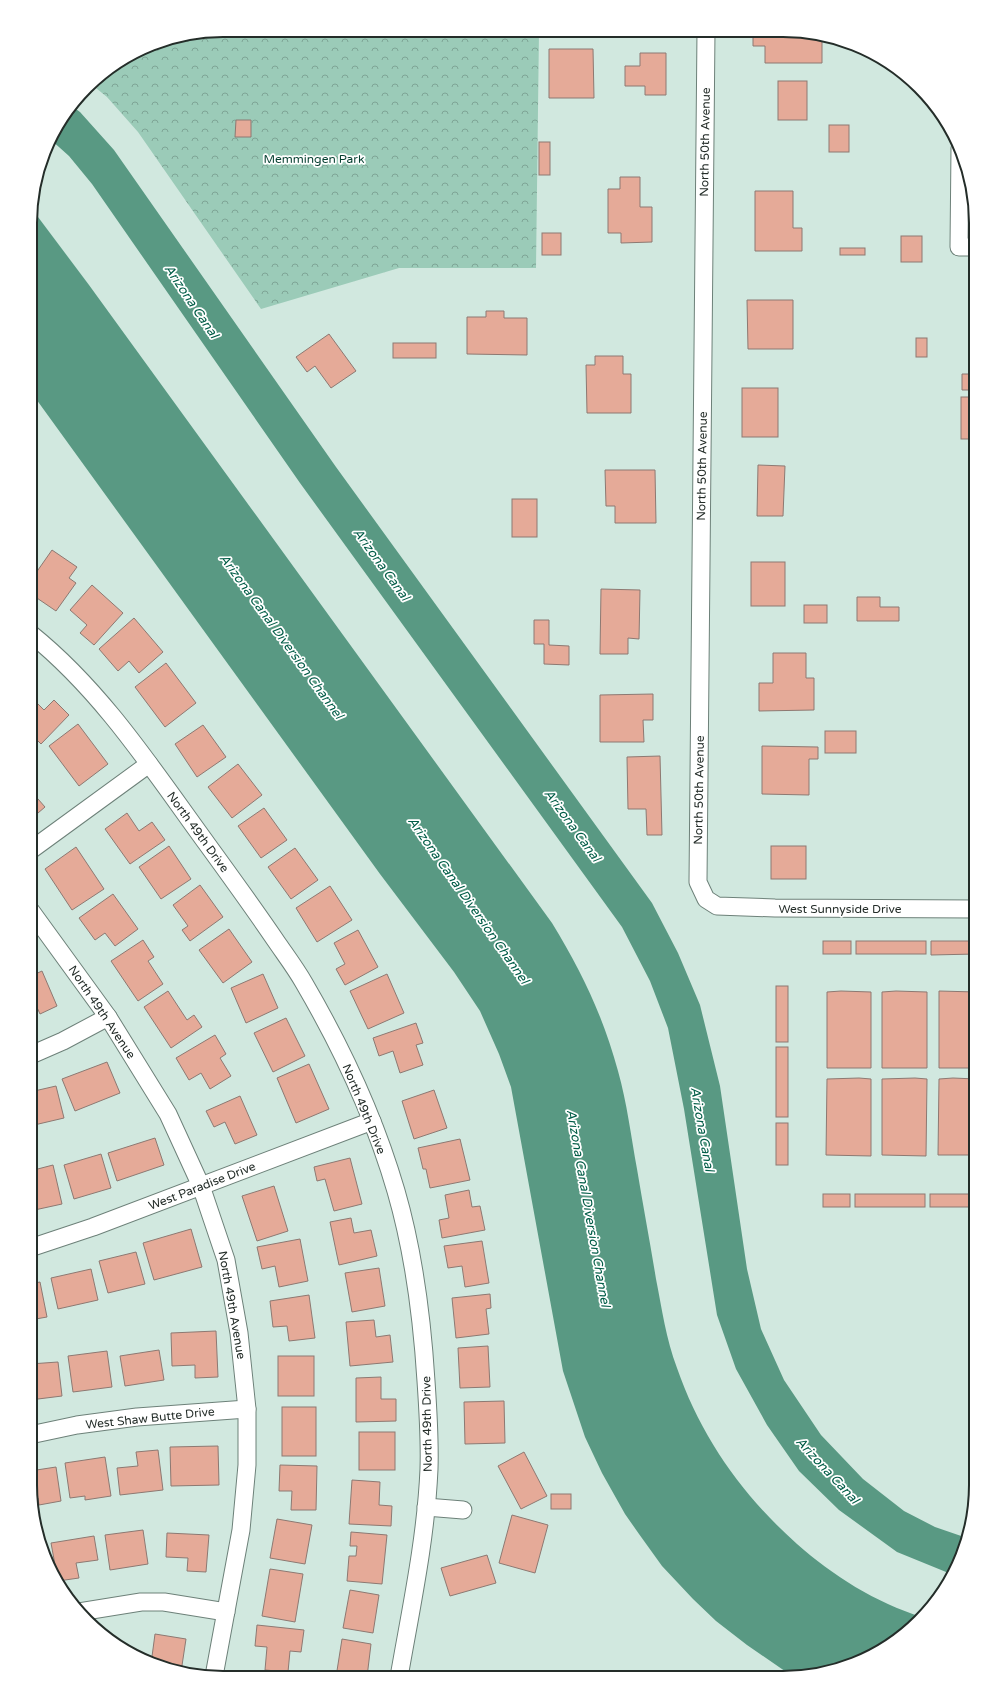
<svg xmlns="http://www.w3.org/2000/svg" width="1006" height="1708" font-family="'Varela Round',sans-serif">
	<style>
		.park { fill: url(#park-crowns) }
		.water { fill: #599983 }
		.building { fill: #e5aa98; stroke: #8d7972 }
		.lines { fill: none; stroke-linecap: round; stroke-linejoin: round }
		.street-casing { stroke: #6d8179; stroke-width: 19 }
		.street { stroke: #fff; stroke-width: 17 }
		.labels { text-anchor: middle; stroke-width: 3.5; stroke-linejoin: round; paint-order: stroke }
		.street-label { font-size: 12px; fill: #242d29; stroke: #fff }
		.park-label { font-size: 12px; fill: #043f2f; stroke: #fff }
		.water-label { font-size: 13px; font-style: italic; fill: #005c46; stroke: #fff }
		.rim { fill: none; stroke: #242d29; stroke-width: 2 }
	</style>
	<defs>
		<pattern id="park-crowns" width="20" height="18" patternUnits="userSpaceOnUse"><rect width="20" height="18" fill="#9bcbb8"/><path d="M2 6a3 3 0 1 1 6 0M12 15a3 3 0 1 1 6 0" fill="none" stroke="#7ea596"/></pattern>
	</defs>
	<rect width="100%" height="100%" fill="#d1e8df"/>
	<polygon class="park" points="223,30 539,31 536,268 399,268 261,309 138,132 107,97 91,84 96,78 150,45"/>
	<g class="water">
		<polygon points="73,107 80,112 114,150 336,467 652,903 678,953 700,1005 720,1086 747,1269 761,1329 784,1380 821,1435 863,1479 904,1511 935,1527 967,1538 966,1547 951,1574 897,1552 839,1510 799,1471 767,1425 736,1369 717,1315 684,1109 668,1028 650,981 622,927 300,483 92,184 69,156 50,139"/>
		<path d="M32 209 89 285 552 923C582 972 603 1016 618 1071 627 1103 631 1136 637 1169 643 1205 650 1242 656 1279 662 1309 666 1339 677 1368 701 1437 742 1495 797 1544 832 1575 876 1603 922 1617L900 1638 856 1663 792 1676 747 1645 716 1621 693 1599 662 1566 639 1534 625 1514 602 1473 585 1437 563 1371 511 1087 499 1054 480 1011 454 972 380 874 31 392Z"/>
	</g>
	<g class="building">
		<polygon points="753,32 808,32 822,35 822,63 765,63 765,46 753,46"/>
		<polygon points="549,49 593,49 594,98 549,98"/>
		<polygon points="640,53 666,53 666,95 645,95 645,86 625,86 625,66 640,66"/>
		<rect x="778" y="81" width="29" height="39"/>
		<polygon points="236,120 251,120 251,137 235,137"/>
		<rect x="829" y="125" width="20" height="27"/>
		<rect x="539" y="142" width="11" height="33"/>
		<polygon points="620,177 640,177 640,207 652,207 652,242 621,243 621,233 608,233 608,189 620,189"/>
		<polygon points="755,191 793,191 793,228 802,228 802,251 755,251"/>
		<rect x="542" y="233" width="19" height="22"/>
		<rect x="901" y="236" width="21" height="26"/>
		<rect x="840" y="248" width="25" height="7"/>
		<polygon points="747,300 793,300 793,349 748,349"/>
		<polygon points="486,311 504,311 504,318 527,318 527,355 467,354 467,317 486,317"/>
		<polygon points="329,334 356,371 331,388 315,366 307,372 296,357"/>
		<rect x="916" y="338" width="11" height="19"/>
		<rect x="393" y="343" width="43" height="15"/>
		<polygon points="595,356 623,356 623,374 631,374 631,413 587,413 586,365 595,365"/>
		<polygon points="962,374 976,374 976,392 972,392 972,390 962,390"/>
		<rect x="742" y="388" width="36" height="49"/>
		<rect x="961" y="397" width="15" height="42"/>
		<polygon points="758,465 785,466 783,516 757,516"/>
		<polygon points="605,470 655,470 656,523 615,523 615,506 606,506"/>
		<rect x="512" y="499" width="25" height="38"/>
		<polygon points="52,550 77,567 69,578 76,583 56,611 31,594 31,580"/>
		<rect x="751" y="562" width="34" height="44"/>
		<polygon points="92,585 123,613 94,645 80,633 87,625 70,610"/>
		<polygon points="601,589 640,590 639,639 628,638 628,654 600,654"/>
		<polygon points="857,597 880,597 880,607 899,607 899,621 857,621"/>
		<rect x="804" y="605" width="23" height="18"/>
		<polygon points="134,618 163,652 139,673 129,661 118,671 99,649"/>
		<polygon points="534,620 549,620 549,645 569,646 569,665 544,664 544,644 534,644"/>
		<polygon points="773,653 806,653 806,678 814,678 814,710 759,711 759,683 773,683"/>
		<polygon points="166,663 196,703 165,727 135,687"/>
		<polygon points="653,694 653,720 643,720 644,742 600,742 600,695"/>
		<polygon points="31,697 44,710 54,700 69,715 41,744 31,734"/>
		<polygon points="78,724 108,764 79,786 49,746"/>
		<polygon points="203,725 226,757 197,777 175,744"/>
		<rect x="825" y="731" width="31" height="22"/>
		<polygon points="762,746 818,747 818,759 809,759 809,795 762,794"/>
		<polygon points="660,756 662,835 647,835 646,809 628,809 627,757"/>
		<polygon points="238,764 262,795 232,818 208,787"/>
		<polygon points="31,791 45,807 31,819"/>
		<polygon points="264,808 287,840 261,858 238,826"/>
		<polygon points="127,813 139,831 152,822 165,840 130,864 105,829"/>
		<polygon points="169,846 191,879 161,899 139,867"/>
		<rect x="771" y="846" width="35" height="33"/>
		<polygon points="76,847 104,889 72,910 45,869"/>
		<polygon points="295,848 318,880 291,899 268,867"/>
		<polygon points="200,885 223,917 190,941 182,930 188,926 173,905"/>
		<polygon points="330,886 352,920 317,942 296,908"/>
		<polygon points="113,894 138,929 115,946 105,933 95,940 79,918"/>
		<polygon points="229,929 252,962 223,983 199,950"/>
		<polygon points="358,930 378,967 345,985 336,969 345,964 334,943"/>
		<polygon points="143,940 154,957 148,961 163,984 138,1001 111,961"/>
		<rect x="823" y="941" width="28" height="13"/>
		<rect x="856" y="941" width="70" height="13"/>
		<polygon points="931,941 976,941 976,954 931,955"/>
		<polygon points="42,971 57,1006 40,1014 35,1003 31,1005 31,976"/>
		<polygon points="263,974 278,1008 246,1023 231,988"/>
		<polygon points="387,974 404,1013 368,1029 350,991"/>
		<rect x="776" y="986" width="12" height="56"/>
		<polygon points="168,991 187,1020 194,1015 202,1027 171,1048 144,1007"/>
		<polygon points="841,991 871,992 871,1068 827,1068 827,992"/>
		<polygon points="896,991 927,992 927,1068 882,1068 882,992"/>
		<polygon points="939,991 976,992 976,1068 939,1068"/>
		<polygon points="286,1018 305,1056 273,1072 254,1033"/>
		<polygon points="416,1023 423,1043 416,1045 423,1065 400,1073 393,1051 379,1056 373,1038"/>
		<polygon points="215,1035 226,1054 220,1058 231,1076 210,1089 201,1073 189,1080 176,1058"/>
		<rect x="776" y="1047" width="12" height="70"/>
		<polygon points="107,1062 120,1093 75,1111 62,1079"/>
		<polygon points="309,1064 329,1109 296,1123 277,1078"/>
		<polygon points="859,1078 871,1079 871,1156 826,1155 827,1079"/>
		<polygon points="915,1078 927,1079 926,1156 882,1155 882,1079"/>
		<polygon points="953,1078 976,1079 976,1155 938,1155 939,1079"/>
		<polygon points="56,1086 64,1118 30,1126 30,1092"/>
		<polygon points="434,1090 447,1128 414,1139 402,1101"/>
		<polygon points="240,1096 257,1135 235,1144 225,1122 214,1127 206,1111"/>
		<rect x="776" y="1123" width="12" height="42"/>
		<polygon points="155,1138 164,1165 117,1181 108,1153"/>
		<polygon points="460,1139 470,1180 430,1188 426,1169 423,1169 418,1148"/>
		<polygon points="101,1154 111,1188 74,1199 64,1165"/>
		<polygon points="350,1158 362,1204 334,1211 325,1179 317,1181 314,1167"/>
		<polygon points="53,1165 62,1204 30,1211 30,1171"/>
		<polygon points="274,1186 288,1231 257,1241 242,1196"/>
		<polygon points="469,1190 472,1207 480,1206 485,1230 442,1238 439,1220 449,1218 445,1195"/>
		<rect x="823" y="1194" width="27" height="13"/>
		<rect x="855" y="1194" width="70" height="13"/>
		<rect x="930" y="1194" width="46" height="13"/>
		<polygon points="351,1218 354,1233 371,1230 377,1256 339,1265 330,1222"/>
		<polygon points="191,1229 202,1267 154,1280 143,1243"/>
		<polygon points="300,1239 308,1281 279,1287 275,1266 262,1269 257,1247"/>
		<polygon points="482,1241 489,1283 465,1287 462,1266 448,1268 444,1246"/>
		<polygon points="136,1252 145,1284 108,1293 99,1261"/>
		<polygon points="379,1268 385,1306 352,1312 345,1273"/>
		<polygon points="91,1269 98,1300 58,1309 51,1278"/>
		<polygon points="40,1282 47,1317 30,1320 30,1284"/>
		<polygon points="490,1294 491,1308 486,1309 489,1334 456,1338 452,1298"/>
		<polygon points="309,1295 315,1338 289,1341 287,1326 273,1327 270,1301"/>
		<polygon points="374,1320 376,1337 390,1335 393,1362 350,1366 346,1322"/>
		<polygon points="216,1331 218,1377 195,1378 195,1365 172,1366 171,1333"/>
		<polygon points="488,1346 490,1387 460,1388 458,1348"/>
		<polygon points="159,1350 164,1380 125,1386 120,1356"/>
		<polygon points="107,1351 112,1387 73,1392 68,1356"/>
		<rect x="278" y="1356" width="36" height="40"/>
		<polygon points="58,1362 62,1396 30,1400 30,1364"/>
		<polygon points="381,1377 381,1399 396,1399 396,1421 356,1422 356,1378"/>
		<polygon points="504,1401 505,1443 465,1444 464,1402"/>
		<rect x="282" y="1407" width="34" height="49"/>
		<rect x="359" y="1432" width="36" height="38"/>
		<polygon points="218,1446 219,1485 171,1486 170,1447"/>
		<polygon points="158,1450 163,1490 120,1495 117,1468 138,1466 136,1452"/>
		<polygon points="524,1452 547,1496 521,1509 498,1466"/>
		<polygon points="105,1457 111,1496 85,1500 85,1496 70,1498 65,1463"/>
		<polygon points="280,1465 317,1466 316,1510 291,1510 292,1491 279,1491"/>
		<polygon points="56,1467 61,1501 39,1505 38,1498 33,1499 30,1485 30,1471"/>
		<polygon points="352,1480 380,1482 379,1505 392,1506 391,1526 349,1524"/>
		<rect x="551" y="1494" width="20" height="15"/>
		<polygon points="512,1515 548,1525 535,1573 499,1563"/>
		<polygon points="277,1519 312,1525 305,1564 270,1558"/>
		<polygon points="143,1530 148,1564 110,1570 105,1535"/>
		<polygon points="351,1532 387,1535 382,1584 347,1581 349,1556 356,1556 357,1546 350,1546"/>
		<polygon points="167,1533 209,1535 206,1572 187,1571 188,1558 166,1557"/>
		<polygon points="94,1536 98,1560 76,1563 79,1578 58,1581 51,1543"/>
		<polygon points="487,1555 496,1583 450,1596 441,1568"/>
		<polygon points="270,1569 303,1574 295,1622 262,1616"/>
		<polygon points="350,1590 379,1595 373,1633 343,1628"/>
		<polygon points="257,1625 304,1630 301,1652 290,1651 288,1672 265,1670 267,1647 255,1646"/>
		<polygon points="155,1634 186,1639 181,1672 151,1664"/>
		<polygon points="342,1639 371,1644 367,1677 336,1677"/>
	</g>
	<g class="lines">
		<defs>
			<g id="street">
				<polyline points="706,31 698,882 706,899 717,906 775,908 976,909"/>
				<polyline points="960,148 959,247 976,247"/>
				<path d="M31 634C103 692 153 770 207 844 231 877 255 910 278 944 287 957 296 969 304 983 342 1048 375 1119 396 1191 414 1253 422 1317 426 1381 428 1410 430 1440 429 1469 426 1539 411 1608 399 1677"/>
				<polyline points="31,850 149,764"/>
				<polyline points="31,911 108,1017 168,1114 201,1186 226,1260 239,1333 247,1409 247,1465 241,1530 214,1676"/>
				<polyline points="31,1055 63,1041 108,1017"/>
				<polyline points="30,1248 93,1227 372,1121"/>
				<polyline points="30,1435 77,1425 137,1417 247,1409"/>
				<polyline points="426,1507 463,1510"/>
				<polyline points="79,1612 141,1602 164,1602 226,1612"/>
			</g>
		</defs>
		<use href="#street" class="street-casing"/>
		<use href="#street" class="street"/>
	</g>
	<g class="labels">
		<g class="street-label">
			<text transform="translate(705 142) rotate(-89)" y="4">North 50th Avenue</text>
			<text transform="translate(702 466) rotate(-89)" y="4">North 50th Avenue</text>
			<text transform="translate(699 790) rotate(-89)" y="4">North 50th Avenue</text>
			<text transform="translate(198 832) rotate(54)" y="4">North 49th Drive</text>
			<text x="840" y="913">West Sunnyside Drive</text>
			<text transform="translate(102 1012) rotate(56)" y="4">North 49th Avenue</text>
			<text transform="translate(364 1109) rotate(68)" y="4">North 49th Drive</text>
			<text transform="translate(202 1186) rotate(-21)" y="4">West Paradise Drive</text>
			<text transform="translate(232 1305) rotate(80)" y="4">North 49th Avenue</text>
			<text transform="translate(150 1418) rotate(-6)" y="4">West Shaw Butte Drive</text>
			<text transform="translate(427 1424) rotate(-91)" y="4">North 49th Drive</text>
		</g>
		<g class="park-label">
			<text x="314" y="163">Memmingen Park</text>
		</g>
		<g class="water-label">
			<text transform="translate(192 301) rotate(56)" y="5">Arizona Canal</text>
			<text transform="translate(382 564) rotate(54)" y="5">Arizona Canal</text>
			<text transform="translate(282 636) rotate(54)" y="5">Arizona Canal Diversion Channel</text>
			<text transform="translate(573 825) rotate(54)" y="5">Arizona Canal</text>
			<text transform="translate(469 900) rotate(55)" y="5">Arizona Canal Diversion Channel</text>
			<text transform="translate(703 1129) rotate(80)" y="5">Arizona Canal</text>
			<text transform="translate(589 1208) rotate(80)" y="5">Arizona Canal Diversion Channel</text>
			<text transform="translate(828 1470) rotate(47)" y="5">Arizona Canal</text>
		</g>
	</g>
	<path d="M0 0H1006V1708H0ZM223 37H783A186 186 0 0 1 969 223V1485A186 186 0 0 1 783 1671H223A186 186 0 0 1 37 1485V223A186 186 0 0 1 223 37Z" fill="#fff" fill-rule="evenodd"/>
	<path class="rim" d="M223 37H783A186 186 0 0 1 969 223V1485A186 186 0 0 1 783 1671H223A186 186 0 0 1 37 1485V223A186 186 0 0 1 223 37Z"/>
</svg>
